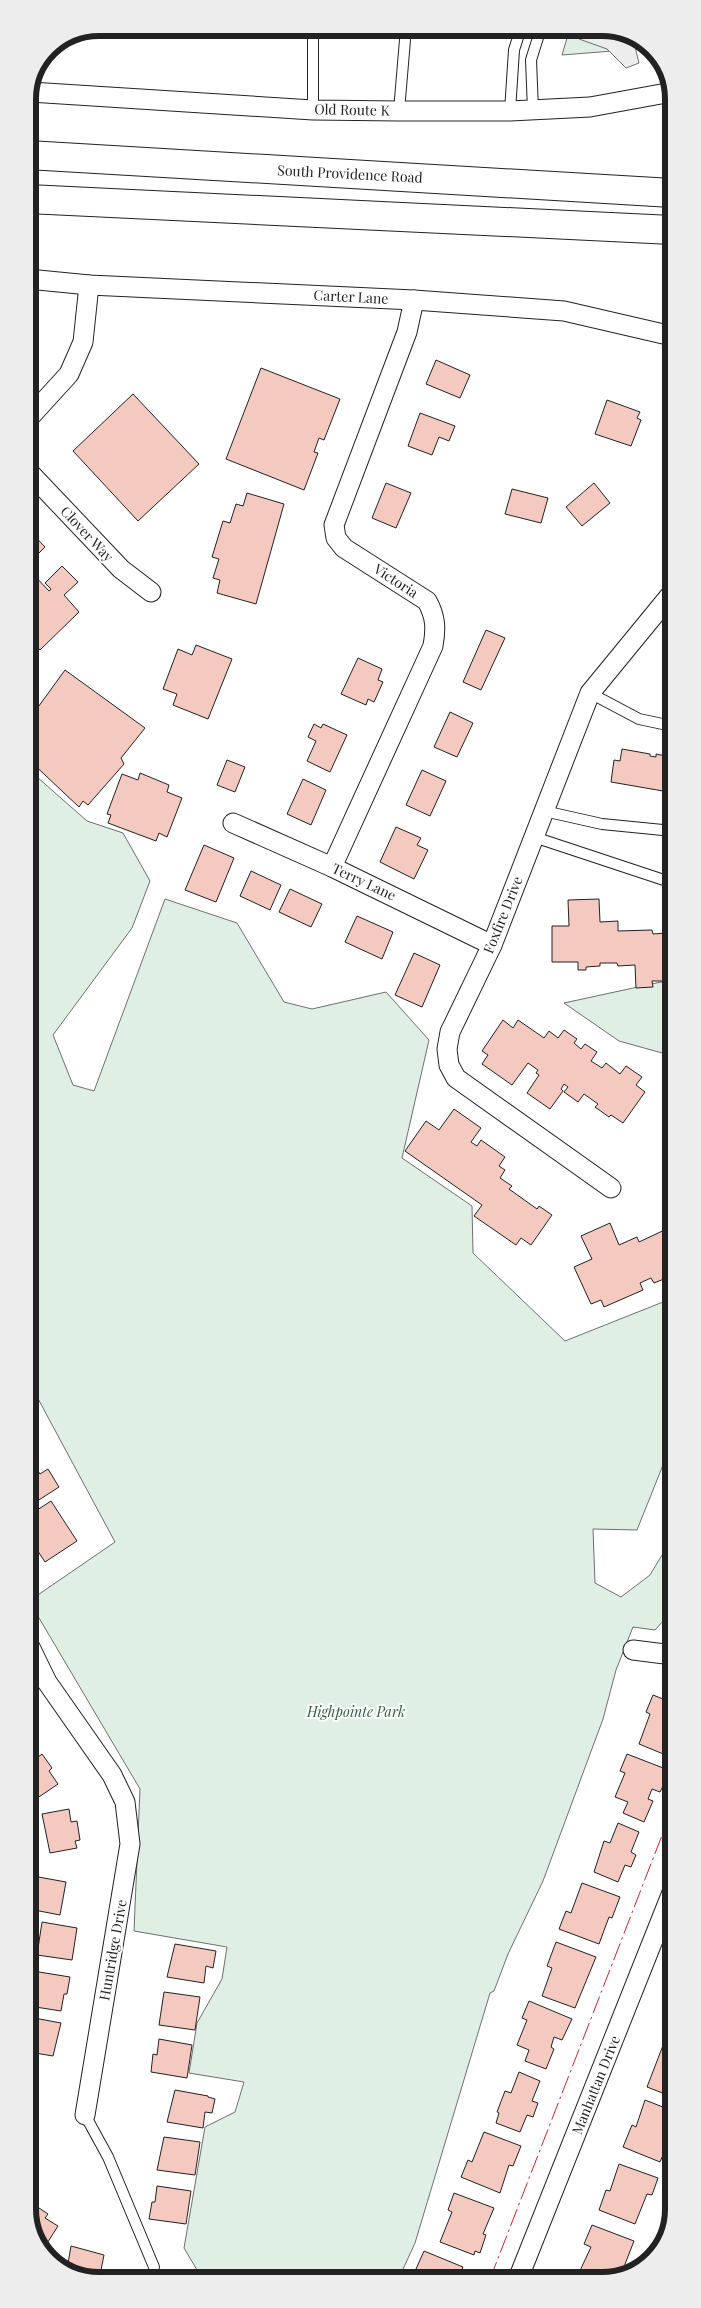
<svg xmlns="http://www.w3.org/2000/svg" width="701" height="2308" font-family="'Playfair Display',serif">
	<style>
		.green { fill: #e0efe3; stroke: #6f6f6f }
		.parking { fill: #ededed; stroke: #6f6f6f }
		.building { fill: #f3c9c0; stroke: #222 }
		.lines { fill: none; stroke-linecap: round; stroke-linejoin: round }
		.lane-casing { stroke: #222; stroke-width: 12 }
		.street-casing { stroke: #222; stroke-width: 21 }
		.primary-casing { stroke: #222; stroke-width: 30 }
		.lane { stroke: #fff; stroke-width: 10 }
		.street { stroke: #fff; stroke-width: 19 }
		.primary { stroke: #fff; stroke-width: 28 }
		.power { stroke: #c62828; stroke-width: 1; stroke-dasharray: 18 4 2.5 4; stroke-linecap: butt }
		.labels { text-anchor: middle; stroke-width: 4; stroke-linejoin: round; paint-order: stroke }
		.street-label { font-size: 14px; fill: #222; stroke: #fff }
		.park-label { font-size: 14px; font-style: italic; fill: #2f5e38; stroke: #fff }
		.rim { fill: none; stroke: #222; stroke-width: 6 }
	</style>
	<rect width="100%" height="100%" fill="#fff"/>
	<g class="green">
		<polygon points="570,28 611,28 649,45 651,48 562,55"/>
		<polygon points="28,769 87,821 123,833 150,881 132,928 53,1035 73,1085 94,1091 165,899 237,923 284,1002 312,1009 386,992 429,1040 402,1158 472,1206 473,1253 565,1341 673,1298 673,1440 637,1530 593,1529 595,1583 621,1597 650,1575 662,1555 673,1559 673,1610 655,1630 633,1627 616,1670 603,1719 543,1881 508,1954 494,1991 490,1993 415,2243 398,2280 203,2280 184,2248 205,2127 235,2112 244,2082 189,2073 197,2023 222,1979 227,1947 134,1931 140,1789 29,1601 115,1542 35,1393 28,1385 28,886 33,869 28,866"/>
		<polygon points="661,982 673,985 673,1056 619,1041 564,1003"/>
		<polygon points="29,1810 37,1857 29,1916"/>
	</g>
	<polygon class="parking" points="583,28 611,28 633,38 639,63 626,68 607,49 579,39"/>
	<g class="building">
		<polygon points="436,360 470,375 460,398 426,384"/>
		<polygon points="261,368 340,399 324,440 319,438 314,452 318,453 304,490 226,459"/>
		<polygon points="133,394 199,464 138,521 73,451"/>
		<polygon points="607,400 640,412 637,418 641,420 631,446 595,434"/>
		<polygon points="420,413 455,426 449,441 439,437 432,455 408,446"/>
		<polygon points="386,483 411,493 396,528 372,518"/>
		<polygon points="594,483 610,503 582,526 566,507"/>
		<polygon points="512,489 548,498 541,523 505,514"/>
		<polygon points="247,493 284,504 256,604 217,593 220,580 213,578 219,559 212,557 223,521 230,523 236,504 243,506"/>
		<polygon points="28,529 45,547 32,560 39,567 32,573 49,591 51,589 45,583 62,566 78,582 64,595 79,612 40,650 28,637"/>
		<polygon points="486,630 505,638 481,690 463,682"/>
		<polygon points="196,645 232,659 208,719 173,705 177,694 163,689 178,649 192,655"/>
		<polygon points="358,658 382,669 378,680 383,682 374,702 368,699 366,705 341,694"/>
		<polygon points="65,670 145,728 121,758 124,764 88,805 83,801 79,807 28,759 28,721"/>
		<polygon points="450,712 473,723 457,757 434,747"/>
		<polygon points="314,724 321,728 323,724 347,735 330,772 307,761 316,741 308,737"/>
		<polygon points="622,749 650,754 650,756 656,757 656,754 671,757 673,754 673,785 665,784 663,791 611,782 614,760 620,761"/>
		<polygon points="227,760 245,767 235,792 217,785"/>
		<polygon points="422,770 446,781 430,816 406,805"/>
		<polygon points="140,773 169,785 167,792 182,798 167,837 159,833 156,841 108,823 111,815 107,814 122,774 138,780"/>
		<polygon points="303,779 326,790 311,825 287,814"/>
		<polygon points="396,827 421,838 417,845 428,850 414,879 380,862"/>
		<polygon points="204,845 234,858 216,902 185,890"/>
		<polygon points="251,871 281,885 270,910 240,896"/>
		<polygon points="290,889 322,904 311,927 279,912"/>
		<polygon points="599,899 600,922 618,921 618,931 652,930 653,934 666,933 665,927 673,927 673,976 665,977 665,981 652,981 653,987 636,988 635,965 618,966 617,963 600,963 600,966 586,967 586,970 578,970 578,962 552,962 552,926 569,926 568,900"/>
		<polygon points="357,916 393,932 382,959 345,942"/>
		<polygon points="414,953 440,965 422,1007 395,995"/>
		<polygon points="503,1020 513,1028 518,1020 544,1038 549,1031 558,1038 564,1030 577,1039 574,1043 581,1049 585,1044 597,1052 591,1061 602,1068 606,1063 620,1074 626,1066 642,1077 636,1085 645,1092 623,1123 611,1115 609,1117 595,1107 598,1104 584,1094 578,1102 564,1092 568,1087 564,1084 561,1089 563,1091 550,1109 527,1093 539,1075 536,1073 538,1070 528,1063 512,1085 482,1064 488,1055 482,1051"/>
		<polygon points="454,1109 481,1128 471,1142 477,1146 481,1140 505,1157 499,1166 505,1170 500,1178 512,1186 509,1189 537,1209 539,1206 552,1215 531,1245 521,1238 516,1245 474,1216 482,1205 405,1151 426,1121 439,1130"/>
		<polygon points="610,1223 619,1245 637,1237 639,1242 673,1226 673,1267 666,1270 669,1277 654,1283 651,1278 640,1283 643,1290 604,1307 601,1300 591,1304 574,1267 592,1259 581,1236"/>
		<polygon points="28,1456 40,1474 48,1469 59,1487 28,1507"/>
		<polygon points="51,1501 77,1541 45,1562 28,1536 28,1516"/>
		<polygon points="653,1695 673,1703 673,1758 639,1744 650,1714 646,1712"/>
		<polygon points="29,1733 35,1742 29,1746"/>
		<polygon points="42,1754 52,1768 49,1771 58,1784 30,1803 29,1800 29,1764"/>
		<polygon points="627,1754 671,1771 660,1792 652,1789 648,1799 653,1801 644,1822 623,1813 628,1802 615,1797 625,1773 620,1771"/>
		<polygon points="69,1809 71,1822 77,1821 80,1840 75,1841 77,1848 50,1853 42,1814"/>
		<polygon points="618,1823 639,1832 631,1852 636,1855 631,1867 625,1865 618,1882 594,1872 604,1841 610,1843"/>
		<polygon points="33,1876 66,1882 60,1915 29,1909"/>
		<polygon points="582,1883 620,1897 612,1918 609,1917 599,1944 559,1929 566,1911 571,1913"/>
		<polygon points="42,1922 77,1928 72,1960 37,1955"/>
		<polygon points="556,1942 596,1957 575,2008 542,1996 552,1968 547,1966"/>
		<polygon points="175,1944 216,1951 213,1968 206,1966 204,1983 167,1977"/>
		<polygon points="33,1971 70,1977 67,1994 64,1994 61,2011 29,2006"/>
		<polygon points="164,1992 200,1997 195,2030 159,2025"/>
		<polygon points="529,2001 572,2019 562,2040 554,2037 551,2047 554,2049 546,2069 525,2061 529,2050 517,2045 527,2020 522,2018"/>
		<polygon points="29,2017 61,2023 53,2056 29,2052"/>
		<polygon points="667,2035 673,2037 673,2097 647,2087"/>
		<polygon points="159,2039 192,2045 187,2078 151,2072 153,2054 157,2055"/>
		<polygon points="519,2072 540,2081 532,2101 538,2103 533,2117 527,2115 520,2132 496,2123 499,2113 497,2112 505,2091 511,2093"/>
		<polygon points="175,2090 208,2096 208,2097 215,2099 212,2113 205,2112 203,2128 167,2122"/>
		<polygon points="645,2100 673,2111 673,2132 660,2162 623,2147 632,2125 636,2127"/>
		<polygon points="484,2132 521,2146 513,2166 509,2165 500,2193 461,2177 468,2160 472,2162"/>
		<polygon points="164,2137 200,2142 195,2175 157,2170"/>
		<polygon points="619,2164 658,2178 652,2195 647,2194 635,2224 599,2210 606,2190 610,2191"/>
		<polygon points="157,2186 191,2191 186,2224 149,2219 152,2202 155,2202"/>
		<polygon points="454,2193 494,2208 483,2234 486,2235 480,2253 475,2251 474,2255 440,2242 452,2212 448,2210"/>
		<polygon points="33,2204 48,2214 45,2218 58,2226 44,2248 29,2223 29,2210"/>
		<polygon points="592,2225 634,2241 622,2272 626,2274 616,2279 588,2279 578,2275 591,2247 584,2244"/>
		<polygon points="71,2246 104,2255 99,2280 94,2280 67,2269"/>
		<polygon points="424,2251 463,2267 458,2279 418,2280 421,2271 416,2269"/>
	</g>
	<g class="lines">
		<defs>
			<g id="lane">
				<polyline points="313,28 313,110"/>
				<polyline points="533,110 531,60 541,28"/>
				<polyline points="399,111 406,28"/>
				<polyline points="510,111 514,50 521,28"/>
				<polyline points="590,693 639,719 672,726"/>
				<polyline points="544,811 602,824 673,831"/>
				<polyline points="534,837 673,883"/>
				<polyline points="85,2115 108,2157 154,2267"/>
			</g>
			<g id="street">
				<polyline points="30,92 313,110 399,111 510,111 590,107 672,92"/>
				<polyline points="28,279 89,285 414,300 564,311 672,336"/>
				<polyline points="28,419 69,374 83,342 89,285"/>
				<polyline points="28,471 121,569 151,592"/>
				<polyline points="233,823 332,867 492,945"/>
				<path d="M332 867 433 646C436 629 436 617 427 601L344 548 336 538 334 525 407 332 414 300"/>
				<polyline points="611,1188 456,1078 449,1065 447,1049 450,1032 492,945 590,693 672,593"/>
				<polyline points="29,1645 47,1682 112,1775 125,1802 130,1844 85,2115"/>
				<polyline points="633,1650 673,1655"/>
				<polyline points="518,2279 673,1890"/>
			</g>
			<g id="primary">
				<polyline points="28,155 672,193"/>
				<polyline points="28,199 672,230"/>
			</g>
		</defs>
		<use href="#lane" class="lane-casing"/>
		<use href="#street" class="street-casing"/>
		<use href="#primary" class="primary-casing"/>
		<use href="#lane" class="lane"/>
		<use href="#street" class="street"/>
		<use href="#primary" class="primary"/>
		<polyline class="power" points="490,2279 673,1807"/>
	</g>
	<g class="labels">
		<g class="street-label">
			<text transform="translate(352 110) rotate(1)" y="5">Old Route K</text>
			<text transform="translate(350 174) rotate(3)" y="5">South Providence Road</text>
			<text transform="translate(351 297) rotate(3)" y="5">Carter Lane</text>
			<text transform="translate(87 534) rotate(47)" y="5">Clover Way</text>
			<text transform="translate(396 581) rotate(33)" y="5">Victoria</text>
			<text transform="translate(364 882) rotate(25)" y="5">Terry Lane</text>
			<text transform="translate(503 915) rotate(-68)" y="5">Foxfire Drive</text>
			<text transform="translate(113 1950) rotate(-80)" y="5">Huntridge Drive</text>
			<text transform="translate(596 2085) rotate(-68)" y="5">Manhattan Drive</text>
		</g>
		<g class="park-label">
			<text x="356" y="1717">Highpointe Park</text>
		</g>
	</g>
	<path d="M0 0H701V2308H0ZM99 36H602A63 63 0 0 1 665 99V2209A63 63 0 0 1 602 2272H99A63 63 0 0 1 36 2209V99A63 63 0 0 1 99 36Z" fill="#ededed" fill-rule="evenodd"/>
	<path class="rim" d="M99 36H602A63 63 0 0 1 665 99V2209A63 63 0 0 1 602 2272H99A63 63 0 0 1 36 2209V99A63 63 0 0 1 99 36Z"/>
</svg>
